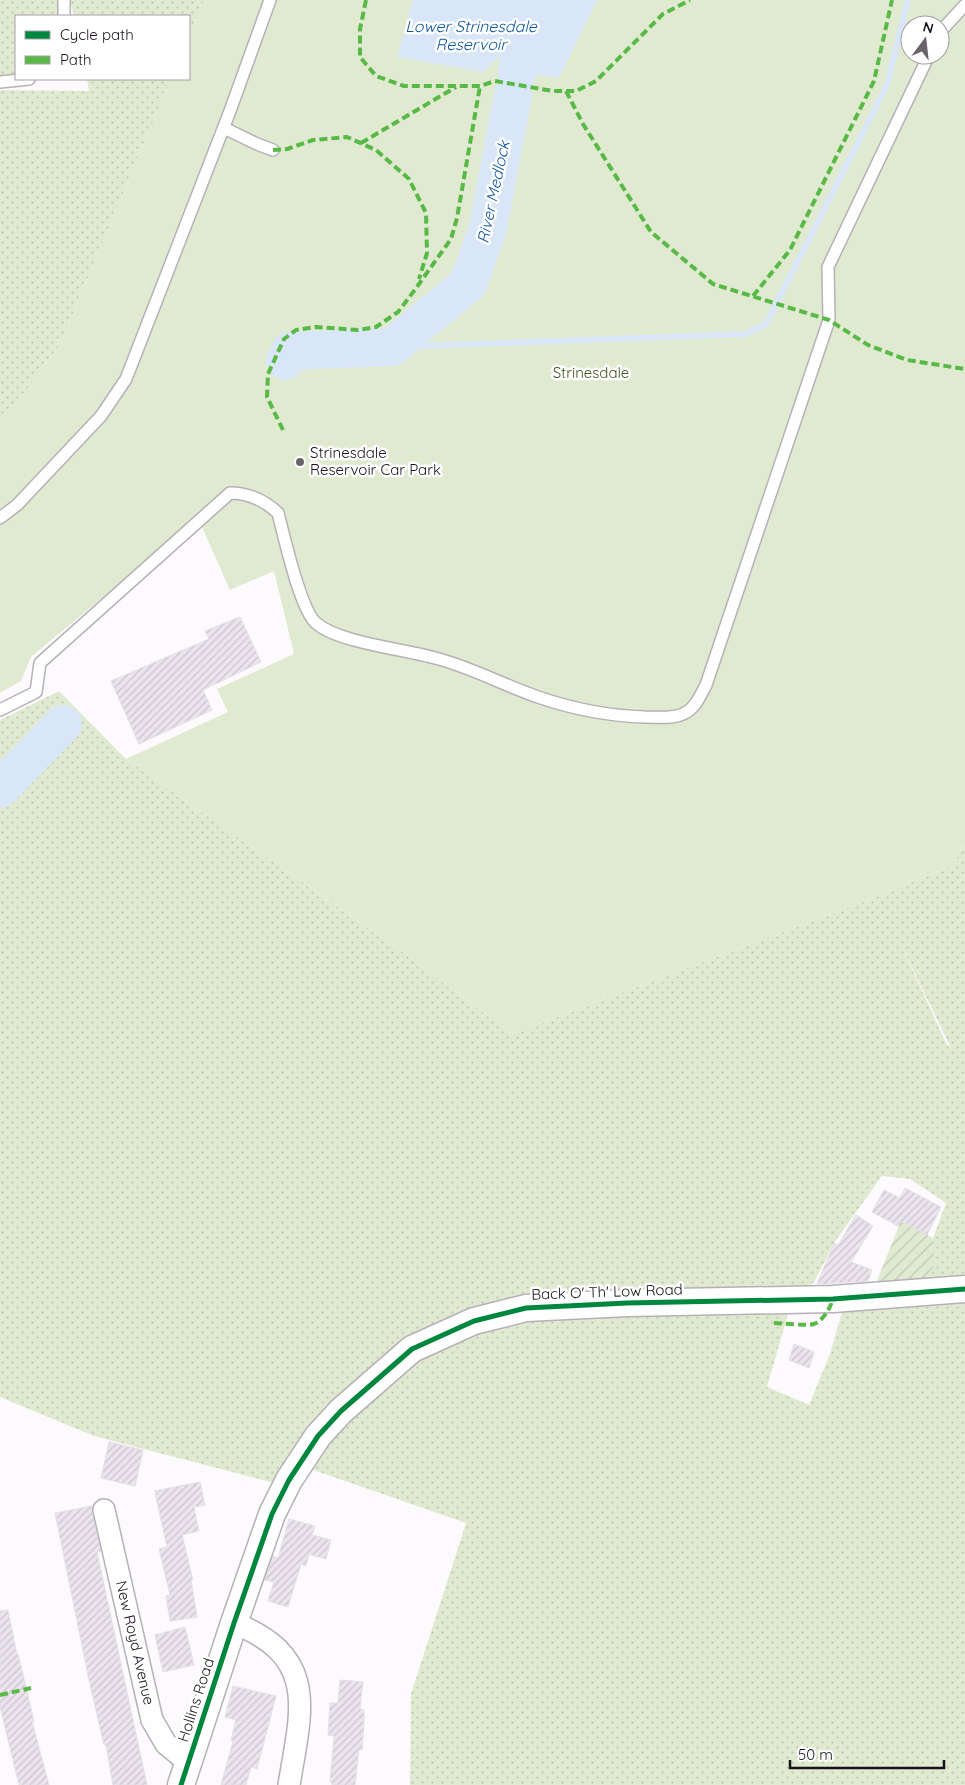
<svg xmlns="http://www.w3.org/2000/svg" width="965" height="1785" font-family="Quicksand,sans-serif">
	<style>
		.grass { fill: url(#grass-dots); fill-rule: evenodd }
		.park { fill: #e0ead0; fill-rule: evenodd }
		.garden { fill: url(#garden-furrows) }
		.water { fill: #d8e6f8 }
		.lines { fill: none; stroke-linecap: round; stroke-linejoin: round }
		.stream { stroke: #d8e6f8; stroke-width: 6 }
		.river { stroke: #d8e6f8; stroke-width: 38 }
		.building { fill: url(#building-hatch); stroke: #e5e0e7 }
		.service-casing { stroke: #b5b1b7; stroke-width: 14 }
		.minor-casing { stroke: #b5b1b7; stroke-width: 24 }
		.tertiary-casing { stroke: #b5b1b7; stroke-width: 29 }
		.service { stroke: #fffeff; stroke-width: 11 }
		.minor { stroke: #fffeff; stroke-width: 21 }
		.tertiary { stroke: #fffeff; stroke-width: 26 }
		.quiet { stroke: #58b947; stroke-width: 4; stroke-dasharray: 8 4; stroke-linecap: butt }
		.cycleway-casing { stroke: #fff; stroke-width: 8 }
		.cycleway { stroke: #00873e; stroke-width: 5 }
		.poi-dot { fill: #686369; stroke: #fff; stroke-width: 2 }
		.labels { text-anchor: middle; stroke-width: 5; stroke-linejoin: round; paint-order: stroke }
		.park-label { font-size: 15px; fill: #43541f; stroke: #fff }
		.poi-label { font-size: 15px; fill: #18111a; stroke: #fff; text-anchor: start }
		.street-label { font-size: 15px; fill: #18111a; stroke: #fff }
		.water-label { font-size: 16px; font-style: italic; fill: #0f57a0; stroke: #fff }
	</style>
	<defs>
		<pattern id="grass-dots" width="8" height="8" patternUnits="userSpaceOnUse" patternTransform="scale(1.25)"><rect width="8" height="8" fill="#e0ead0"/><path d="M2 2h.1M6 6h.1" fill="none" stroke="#bfc8b2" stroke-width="1.8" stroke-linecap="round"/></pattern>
		<pattern id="garden-furrows" width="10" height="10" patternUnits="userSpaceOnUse" patternTransform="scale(1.25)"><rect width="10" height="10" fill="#e0ead0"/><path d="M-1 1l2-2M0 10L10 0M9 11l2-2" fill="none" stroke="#bfc8b2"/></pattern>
		<pattern id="building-hatch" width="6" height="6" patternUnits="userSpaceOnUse" patternTransform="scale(1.25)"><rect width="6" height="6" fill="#ebe4ed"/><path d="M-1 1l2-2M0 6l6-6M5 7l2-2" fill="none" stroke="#c9c3cb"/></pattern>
	</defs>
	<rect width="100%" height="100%" fill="#fcfafd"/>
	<g class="grass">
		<polygon points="0,0 59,0 59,16 16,16 16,75 0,75"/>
		<polygon points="70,0 204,0 189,37 189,16 74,16"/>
		<polygon points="87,79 171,79 60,345 26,391 0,417 0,90 89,91"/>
		<path d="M59 691 126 759 407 955 512 1034 878 896 954 865 965 839V1282L928 1285 933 1269V1238L946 1203 910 1179 882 1176 834 1243 814 1282 804 1290 469 1311 278 1484 94 1436 0 1397V720ZM901 945 951 1048 946 1043Z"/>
		<polygon points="965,1293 965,1785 410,1785 411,1694 466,1523 302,1466 328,1433 426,1353 492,1328 553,1317 790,1307 767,1387 809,1405 830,1354 844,1306"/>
	</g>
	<path class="park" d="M204 0H965V839L954 865 878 896 512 1034 407 955 126 759 228 712 217 689 294 654 274 571 230 590 198 518 31 657 21 681 0 693V417L26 391 60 345 171 79H189V37ZM910 25H940V55H910Z"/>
	<polygon class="garden" points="901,1221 933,1238 933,1269 928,1285 877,1285 878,1278"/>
	<polygon class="water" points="413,0 597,0 559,78 537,75 527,61 499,57 483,72 397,57"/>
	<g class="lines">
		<polyline class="stream" points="392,347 746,334 766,324 887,85 908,0"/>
		<g class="river">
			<polyline points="517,74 519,60 539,0"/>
			<polyline points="285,361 290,351 392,347 468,284 488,228 513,95"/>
			<polyline points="0,789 63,724"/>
		</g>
	</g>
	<g class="building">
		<polygon points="240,617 261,662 203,690 212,710 139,744 111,681 209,639 205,631"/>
		<polygon points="905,1188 941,1207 927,1235 901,1221 898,1226 872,1212 884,1190 900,1198"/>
		<polygon points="856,1215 873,1226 851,1262 872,1270 868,1281 817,1284 834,1243 838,1245"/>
		<polygon points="794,1344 814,1352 809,1368 789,1360"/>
		<polygon points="109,1442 143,1450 135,1486 101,1478"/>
		<polygon points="200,1482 205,1505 194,1507 199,1531 182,1535 193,1580 191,1580 197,1617 170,1621 166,1596 170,1595 159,1549 167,1547 155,1493 160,1492 154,1491"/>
		<polygon points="92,1506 92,1513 101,1551 97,1552 147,1785 113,1785 106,1745 104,1745 89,1680 55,1513"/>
		<polygon points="289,1519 315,1526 312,1535 331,1540 326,1559 309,1554 306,1566 301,1564 288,1607 268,1601 274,1582 265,1580 273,1556 278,1558"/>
		<polygon points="8,1610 17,1655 18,1654 22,1670 34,1721 32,1721 49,1785 19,1785 0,1707 0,1611"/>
		<polygon points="185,1627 194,1665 163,1672 155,1635"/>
		<polygon points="340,1680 363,1682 360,1709 364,1710 364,1724 362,1750 359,1749 355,1785 332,1785 332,1783 330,1782 334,1736 328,1735 330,1703 338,1703"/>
		<polygon points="233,1686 276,1696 257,1769 251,1767 246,1785 221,1785 233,1741 231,1740 236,1720 225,1717"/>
	</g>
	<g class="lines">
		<defs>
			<g id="service">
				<polyline points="64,0 64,16"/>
				<polyline points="940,32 965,5"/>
				<polyline points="0,82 29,79"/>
				<polyline points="224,128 257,144 273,150"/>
				<polyline points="0,518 17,505 101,416 126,379 230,111 270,0"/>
				<path d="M0 710 36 692 40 663 230 493C249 493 264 500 278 513 284 536 300 609 316 623 339 643 404 649 435 658 471 667 503 685 538 697 573 709 608 716 645 717 657 717 672 719 683 714 695 709 700 696 706 685L829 320 828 267 929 55"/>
			</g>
			<g id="minor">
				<polyline points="104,1510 152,1720 166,1744 189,1763"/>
				<path d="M234 1623C320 1657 301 1711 289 1785"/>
			</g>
			<polyline id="tertiary" points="181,1785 234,1623 272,1514 289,1480 318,1436 341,1411 412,1349 474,1321 526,1308 627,1303 833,1299 965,1289"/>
		</defs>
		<use href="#service" class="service-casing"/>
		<use href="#minor" class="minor-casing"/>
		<use href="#tertiary" class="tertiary-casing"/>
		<use href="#service" class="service"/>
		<use href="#minor" class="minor"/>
		<use href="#tertiary" class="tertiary"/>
		<g class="quiet">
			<polyline points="366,0 360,29 360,57 376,76 404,86 480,86 495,81 553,91 576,91 596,81 663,14 690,0"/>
			<polyline points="566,91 583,124 651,232 713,284 829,320 868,345 907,360 965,369"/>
			<polyline points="361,143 456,87"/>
			<polyline points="273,150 287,149 313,140 347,137 376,150 409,179 426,213 427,253 419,279"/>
			<polyline points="753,296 790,250 874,81 892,0"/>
			<polyline points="283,430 267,397 268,374 284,339 296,330 316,327 358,330 376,327 398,312 414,291 451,239 457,218 480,86"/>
			<path d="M774 1323C782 1323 808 1326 814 1324 824 1320 830 1308 833 1299"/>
			<polyline points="0,1695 31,1688"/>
		</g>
		<defs>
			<polyline id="cycleway" points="181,1785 234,1623 272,1514 289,1480 318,1436 341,1411 412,1349 474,1321 526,1308 627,1303 833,1299 965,1289"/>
		</defs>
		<use href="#cycleway" class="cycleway-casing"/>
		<use href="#cycleway" class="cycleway"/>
	</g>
	<circle class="poi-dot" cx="300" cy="462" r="5"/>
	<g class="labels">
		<g class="park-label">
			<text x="591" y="378">Strinesdale</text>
		</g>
		<g class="poi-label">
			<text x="310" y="458">Strinesdale<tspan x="310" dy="17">Reservoir Car Park</tspan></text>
		</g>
		<g class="street-label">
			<text transform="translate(607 1292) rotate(-2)" y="5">Back O' Th' Low Road</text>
			<text transform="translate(135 1643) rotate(77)" y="5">New Royd Avenue</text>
			<text transform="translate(196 1700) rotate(-72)" y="5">Hollins Road</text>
		</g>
		<g class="water-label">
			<text x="471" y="32">Lower Strinesdale<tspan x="471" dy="18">Reservoir</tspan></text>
			<text transform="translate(493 192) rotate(-78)" y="6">River Medlock</text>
		</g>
	</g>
	<rect x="15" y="15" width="175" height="65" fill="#ffffff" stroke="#a3a0a3"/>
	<rect x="25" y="31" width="25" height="8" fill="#00873e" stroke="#a3a0a3"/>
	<text x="60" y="40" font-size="15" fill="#18111a">Cycle path</text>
	<rect x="25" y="56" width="25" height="8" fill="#58b947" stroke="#a3a0a3"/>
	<text x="60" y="65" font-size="15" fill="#18111a">Path</text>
	<g transform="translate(925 40) rotate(15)"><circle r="24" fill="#ffffff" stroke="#a3a0a3"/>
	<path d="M0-4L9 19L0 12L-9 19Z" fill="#686369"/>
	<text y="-8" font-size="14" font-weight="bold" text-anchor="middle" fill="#18111a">N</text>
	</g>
	<path d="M790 1760v8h154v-8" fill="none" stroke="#18111a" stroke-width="2.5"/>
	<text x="798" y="1760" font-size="15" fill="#18111a" stroke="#ffffff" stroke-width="4" paint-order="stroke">50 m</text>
</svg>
